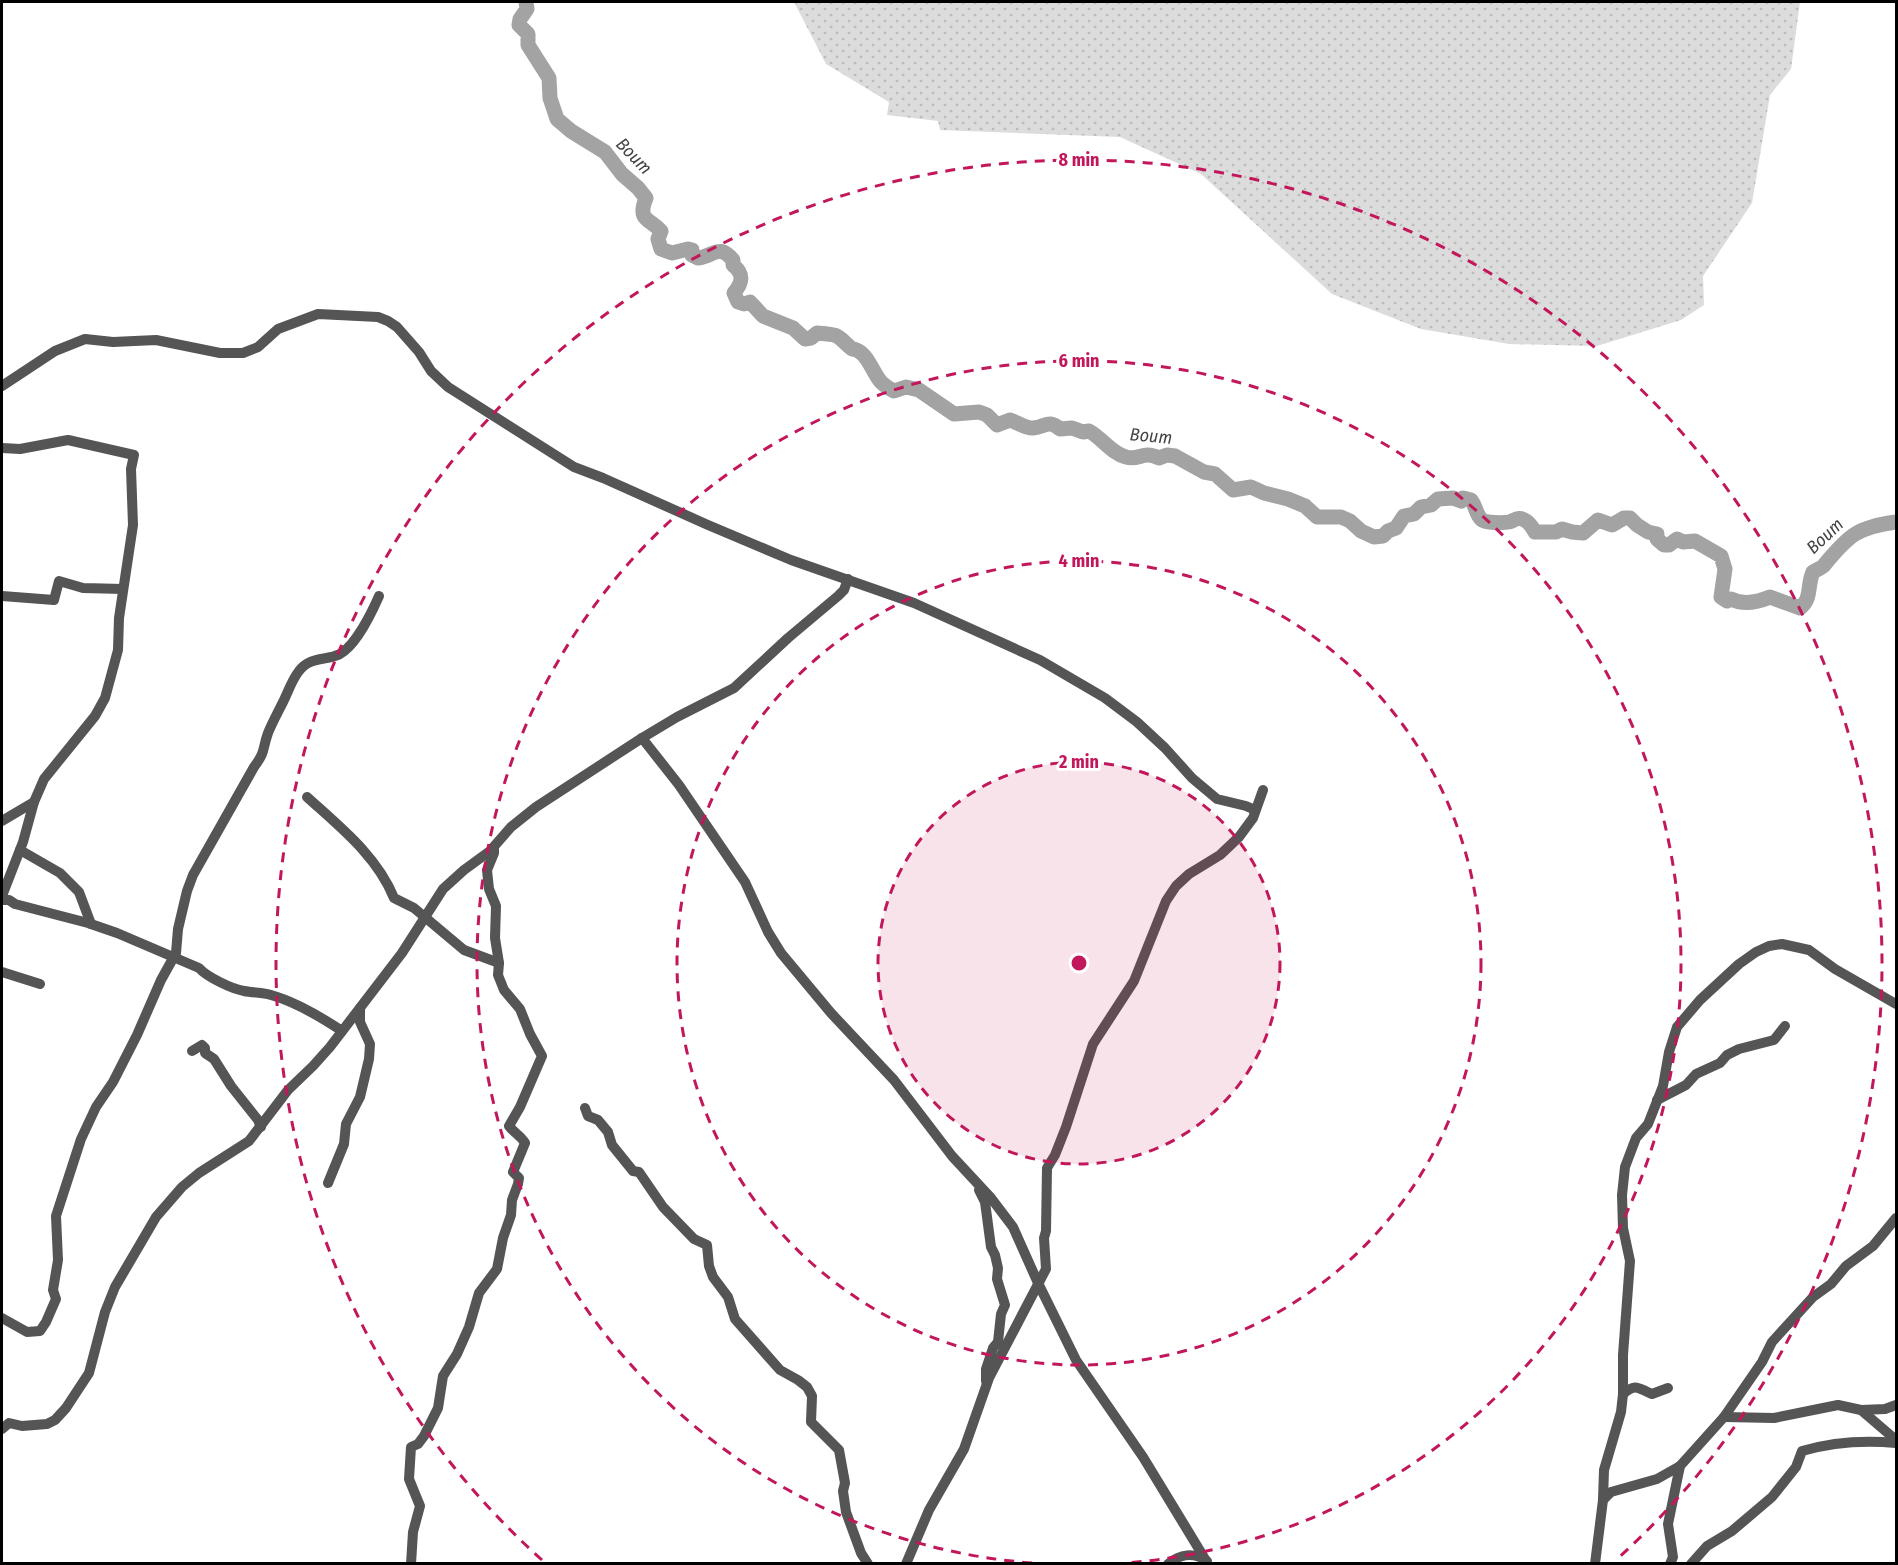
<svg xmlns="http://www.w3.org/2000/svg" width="1898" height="1565" font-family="'Fira Sans Condensed',sans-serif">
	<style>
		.grass { fill: url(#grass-dots) }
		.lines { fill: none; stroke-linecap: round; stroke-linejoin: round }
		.river { stroke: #a3a3a3; stroke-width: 15 }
		.minor { stroke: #555; stroke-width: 10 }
		.ring { fill: none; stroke: #c2185b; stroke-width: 3; stroke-dasharray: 10 8 }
		.labels { text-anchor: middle; stroke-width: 6; stroke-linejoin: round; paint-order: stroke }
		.water-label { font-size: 18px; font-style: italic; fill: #444; stroke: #fff }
		.centre { fill: #c2185b; stroke: #fff; stroke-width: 3 }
		.ring-label { font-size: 18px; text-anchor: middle; font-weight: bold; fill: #c2185b; stroke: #fff; stroke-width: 6; stroke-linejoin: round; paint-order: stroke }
	</style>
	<defs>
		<pattern id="grass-dots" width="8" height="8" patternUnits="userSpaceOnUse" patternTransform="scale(1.5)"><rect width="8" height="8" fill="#dcdcdc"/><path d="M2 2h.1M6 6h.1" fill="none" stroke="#bbb" stroke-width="1.8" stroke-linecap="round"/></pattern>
	</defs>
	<rect width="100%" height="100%" fill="#fff"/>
	<polygon class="grass" points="794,2 1800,2 1791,69 1770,95 1752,203 1703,276 1704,305 1681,320 1597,346 1509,344 1421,329 1332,294 1201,174 1120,137 940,130 938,121 887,115 889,102 826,64"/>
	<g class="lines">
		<path class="river" d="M526 2 527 9 520 19 519 25 528 34V45L549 78 550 98 557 119 571 131 605 152 622 174 638 188 646 198C637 221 649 218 661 231L658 239 661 249 672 253 688 249 692 250V255L698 258C714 256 719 243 733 260V265C744 274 743 282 734 293L738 302 744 304 750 302 763 316 793 328 805 339 811 338 817 333C841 335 835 334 852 349 867 350 872 372 881 382 885 386 890 389 894 391L906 387 919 390 954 414 979 412 987 415 997 425 1010 420C1017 422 1026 429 1033 428 1046 427 1048 419 1060 429L1072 428 1083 432 1089 431C1102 438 1111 453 1126 457 1140 461 1142 450 1159 458L1167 455 1175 456 1204 472 1215 474 1233 490 1251 487 1264 493 1288 499 1305 506 1317 517H1341L1350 521 1361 531 1374 537 1383 536 1388 531 1396 528 1404 516 1414 514 1421 507 1431 505 1438 499 1453 498 1461 501 1463 498 1471 500C1476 506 1476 515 1482 520 1485 523 1504 523 1509 522 1515 520 1519 516 1526 521 1530 523 1533 529 1535 532H1556L1562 529 1572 532 1583 533 1598 520 1612 525 1624 518H1630L1637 525 1648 532 1657 534V539L1664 545H1669L1677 539 1683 542 1695 541 1721 556 1725 569 1721 597 1727 601 1731 599C1743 605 1758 602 1770 597L1800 608C1812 599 1807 585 1813 572 1817 569 1823 568 1825 564 1849 535 1858 527 1896 522"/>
		<g class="minor">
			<polyline points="2,386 55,351 85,339 113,342 156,340 220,353 243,353 258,347 278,329 318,314 378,317 388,321 397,327 419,352 431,371 448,387 574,467 603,478 708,525 791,560 914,603 1040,660 1105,698 1137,722 1165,748 1192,778 1217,799 1246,806 1255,810"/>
			<polyline points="2,448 20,449 68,440 134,455 131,469 133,525 119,618 118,650 105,698 95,716 44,779 34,802 23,842 2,896"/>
			<polyline points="2,596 54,600 59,581 83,588 123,589"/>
			<polyline points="642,738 679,785 745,882 768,932 781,953 831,1013 894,1080 952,1156 991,1198 1013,1227 1038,1283 1076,1360 1143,1457 1205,1559"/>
			<path d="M307 797C340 827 377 856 394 898L414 908 464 950 499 963"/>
			<polyline points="2,821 34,802"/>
			<polyline points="20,850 60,873 79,892 91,924"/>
			<path d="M2 900H9L15 904 88 923 117 933 199 968C207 977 232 989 244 991 253 993 263 992 271 995 296 1002 321 1017 342 1031"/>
			<polyline points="2,972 40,984"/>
			<polyline points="192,1051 202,1045 205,1048 205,1053 214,1059 231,1086 258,1120 261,1127"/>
			<polyline points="1657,1100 1686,1085 1696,1074 1720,1063 1727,1055 1739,1049 1774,1040 1785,1026"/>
			<polyline points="585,1108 588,1116 598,1120 608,1132 612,1145 633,1171 639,1172 663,1207 694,1239 707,1245 709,1266 713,1277 728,1297 735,1319 780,1370 798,1380 807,1387 812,1396 811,1422 839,1450 845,1483 843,1491 846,1512 861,1553 868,1564"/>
			<polyline points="328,1183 344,1144 346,1124 360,1097 369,1059 370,1044 360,1022 360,1008"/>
			<polyline points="979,1190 985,1202 991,1247 995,1255 998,1268 997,1279 1005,1305 1001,1314 998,1342 993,1348 986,1369 986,1381"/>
			<path d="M2 1318 27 1332 40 1331 46 1322 56 1299 53 1290 58 1260 56 1216 81 1139 96 1107 113 1082 137 1035 161 980 176 953 178 929 187 891 193 875 254 767C266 751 262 750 268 733 272 723 277 714 282 704 288 693 291 681 299 671 310 656 326 661 340 654 356 645 372 612 379 596"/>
			<path d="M1623 1394C1636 1382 1639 1389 1652 1394L1668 1388"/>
			<polyline points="1861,1410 1896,1440"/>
			<polyline points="1724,1417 1774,1418 1838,1405 1861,1410 1885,1409 1896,1405"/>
			<polyline points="2,1429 9,1423 22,1426 47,1424 55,1420 66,1408 89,1373 105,1312 115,1287 156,1217 182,1187 199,1173 249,1141 288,1090 313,1066 330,1047 402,953 443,889 464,870 490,851 511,827 536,807 642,738 677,717 734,688 788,638 838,596 844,590 848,579"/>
			<polyline points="1603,1500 1604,1470 1621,1412 1623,1394 1623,1355 1630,1261 1623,1228 1622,1195 1625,1167 1636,1138 1648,1124 1663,1086 1669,1052 1677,1027 1700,1000 1739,964 1756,952 1769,946 1782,944 1809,950 1835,969 1896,1004"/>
			<path d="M411 1564 413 1532 420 1506 409 1479 411 1447 418 1444 424 1436 438 1408 443 1376 457 1354 469 1327 479 1293 497 1269 503 1238 511 1215 512 1200 518 1184 519 1178 513 1172 525 1143C520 1135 514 1133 509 1126L520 1107 542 1056 530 1034 520 1009 504 990 498 975 499 963 495 938 496 906 489 889 487 870 494 853V847"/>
			<polyline points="906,1564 929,1510 964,1449 989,1378 1046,1269 1044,1238 1046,1231 1047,1168 1055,1155 1066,1127 1093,1044 1134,981 1166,901 1176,886 1189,874 1220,855 1239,837 1253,818 1263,790"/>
			<path d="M1168 1564C1180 1554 1194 1552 1207 1561"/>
			<polyline points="1595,1564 1603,1500 1611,1492 1657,1479 1680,1466 1724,1417 1762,1362 1772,1342 1813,1297 1831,1284 1846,1266 1873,1246 1896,1218"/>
			<polyline points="1670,1564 1673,1557 1668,1524 1680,1466"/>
			<path d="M1691 1564 1707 1546 1732 1531 1772 1497 1796 1467 1802 1451C1833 1442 1864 1440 1896 1443"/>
		</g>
	</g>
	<circle cx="1079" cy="963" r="201" fill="#c2185b" fill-opacity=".12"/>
	<g class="ring">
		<circle cx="1079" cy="963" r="201"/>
		<circle cx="1079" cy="963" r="402"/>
		<path d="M1032 1563A602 602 0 1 1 1126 1563"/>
		<path d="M542 1560A803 803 0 1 1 1616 1560"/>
	</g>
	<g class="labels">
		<g class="water-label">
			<text transform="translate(634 156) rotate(46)" y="6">Boum</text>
			<text transform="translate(1151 436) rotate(5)" y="6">Boum</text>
			<text transform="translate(1825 536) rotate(-43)" y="6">Boum</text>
		</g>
	</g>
	<circle cx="1079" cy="963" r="9" class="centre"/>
	<g class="ring-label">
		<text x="1079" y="166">8 min</text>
		<text x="1079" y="367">6 min</text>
		<text x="1079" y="567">4 min</text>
		<text x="1079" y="768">2 min</text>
	</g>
	<rect width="1898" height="1565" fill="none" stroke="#000000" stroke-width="6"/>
</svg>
